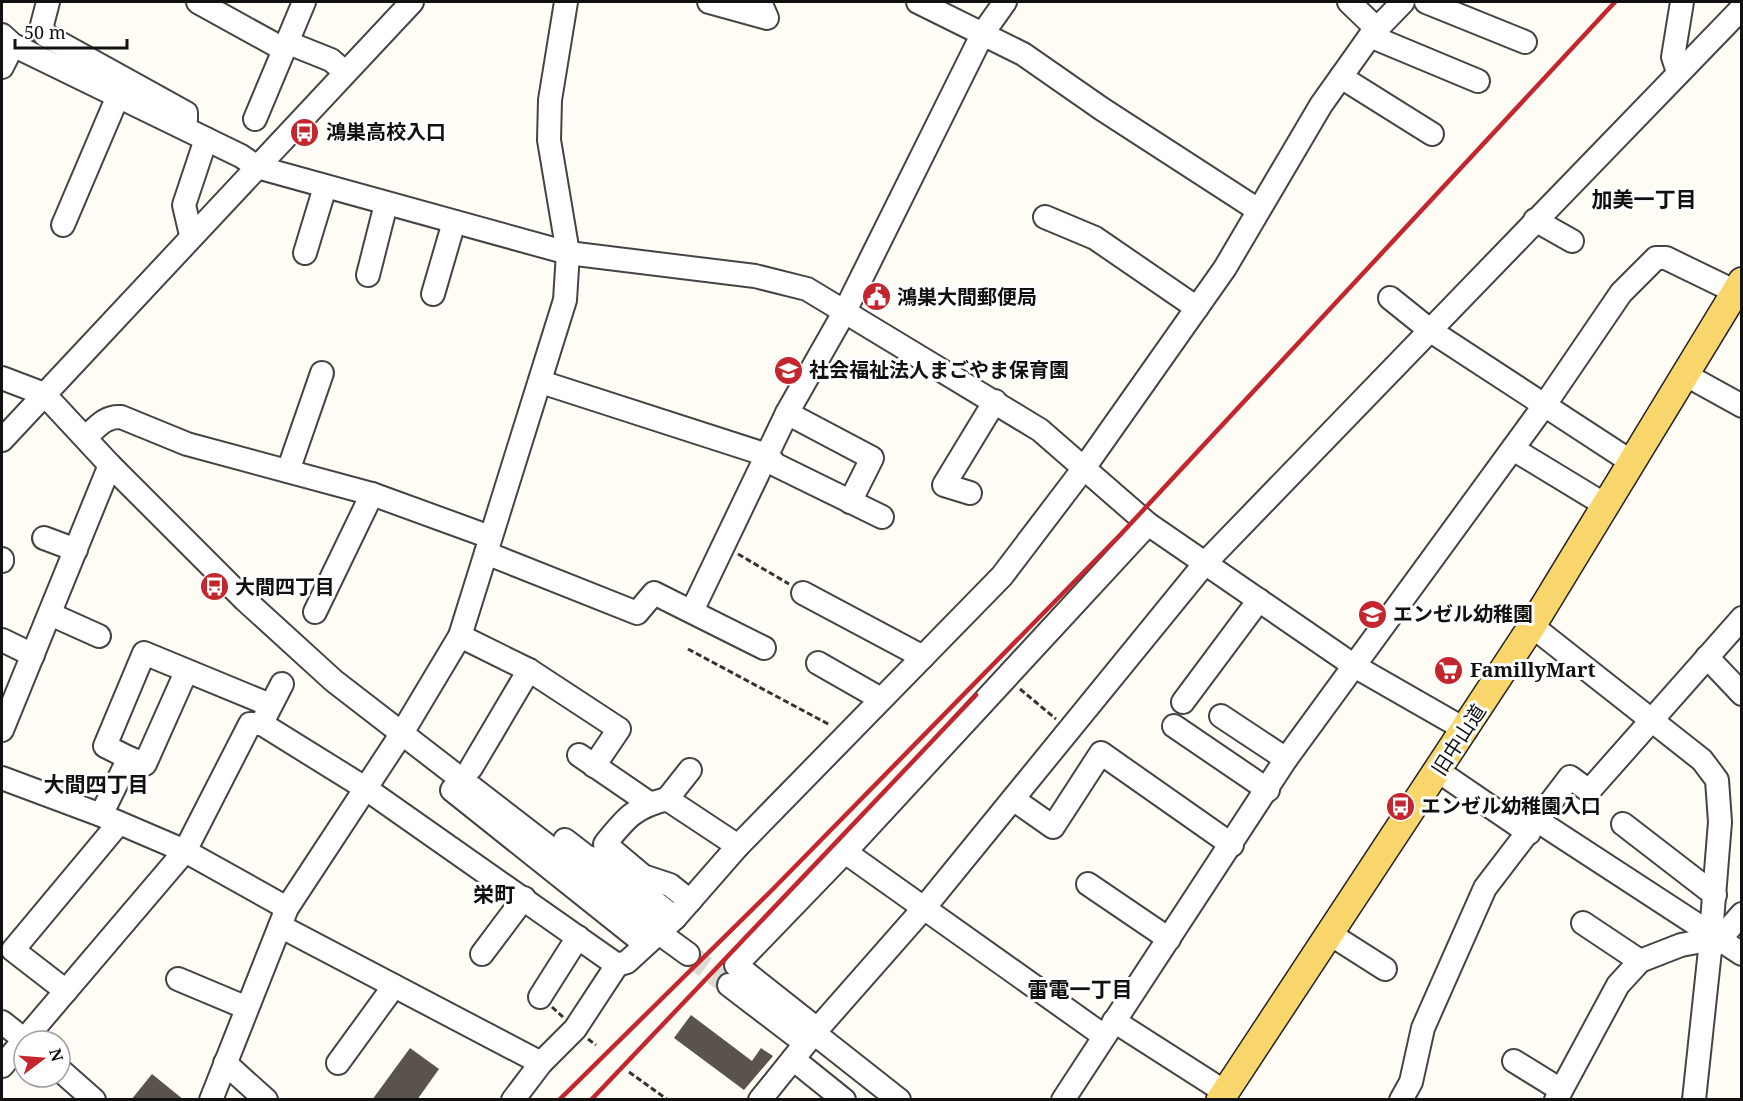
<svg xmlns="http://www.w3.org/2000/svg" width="1743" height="1101" font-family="'Noto Serif','Noto Sans JP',serif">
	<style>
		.building { fill: #5a524d }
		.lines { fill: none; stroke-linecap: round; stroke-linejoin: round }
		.minor-tunnel { stroke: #dbdad3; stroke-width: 22; stroke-dasharray: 22 11; stroke-linecap: butt }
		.minor-casing { stroke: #444; stroke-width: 26 }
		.major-casing { stroke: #222; stroke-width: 30 }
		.path { stroke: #333; stroke-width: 3; stroke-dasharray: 6 3; stroke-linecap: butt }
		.minor { stroke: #fff; stroke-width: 22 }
		.major { stroke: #f9d66b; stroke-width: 27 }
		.rail { stroke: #c4262e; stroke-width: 4.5 }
		.labels { text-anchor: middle; stroke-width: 6; stroke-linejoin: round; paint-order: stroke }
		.poi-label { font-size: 20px; font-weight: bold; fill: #111; stroke: #fff; text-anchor: start }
		.street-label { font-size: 20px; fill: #111; stroke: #fff }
		.neighbourhood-label { font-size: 21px; font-weight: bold; fill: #111; stroke: #fff }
	</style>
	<rect width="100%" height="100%" fill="#fffdf5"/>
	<g class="building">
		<polygon points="691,1015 752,1061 761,1048 773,1056 744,1090 674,1038"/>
		<polygon points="410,1048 439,1069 417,1100 372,1100"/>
		<polygon points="152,1074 184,1100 131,1100"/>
	</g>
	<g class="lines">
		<polyline class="minor-tunnel" points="688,954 729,985"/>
		<defs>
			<g id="minor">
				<polyline points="48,2 42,25 45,35 186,113 186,119"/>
				<polyline points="198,2 283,49"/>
				<polyline points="709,2 767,18 760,2"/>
				<polyline points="918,2 1023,54 1102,109 1258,210"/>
				<polyline points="1349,2 1377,29"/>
				<polyline points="1426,2 1525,42"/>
				<polyline points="2,35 13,45 241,156 257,167 568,253 755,276 807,289 1040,430 1148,524 1356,667 1466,730"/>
				<polyline points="1370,36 1478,81"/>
				<polyline points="286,42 331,60 345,72"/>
				<polyline points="2,67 13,45"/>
				<polyline points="1678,72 1673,57 1682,2"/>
				<polyline points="1341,77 1432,134"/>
				<polyline points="255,119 304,2"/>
				<polyline points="1045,217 1095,238 1197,308"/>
				<polyline points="1535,220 1572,241"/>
				<polyline points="63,225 118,96"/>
				<polyline points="191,235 184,205 206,139"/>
				<polyline points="305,253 325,187"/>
				<polyline points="368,275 386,204"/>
				<polyline points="433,294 454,222"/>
				<polyline points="1390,298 1431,331 1633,463"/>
				<polyline points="1686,375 1742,406"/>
				<polyline points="2,378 44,394 110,465 245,600 334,681 654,928"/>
				<polyline points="541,382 767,455 776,465 882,517"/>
				<polyline points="787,413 872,458 850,502"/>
				<path d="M86 437C97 427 105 416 121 417L187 444 372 494 490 537"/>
				<polyline points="2,440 412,2"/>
				<polyline points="1513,449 1607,506"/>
				<polyline points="288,471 322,373"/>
				<polyline points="970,493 944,485 995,401"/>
				<polyline points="44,538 76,550"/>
				<polyline points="486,553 637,613 654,593 764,648"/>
				<polyline points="2,559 2,561"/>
				<polyline points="803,593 923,657"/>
				<polyline points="692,611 787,413 845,311 983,33 1005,2"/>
				<polyline points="315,612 372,494"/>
				<polyline points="50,614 99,636"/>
				<polyline points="1532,626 1702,760 1717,780 1720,822 1712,921 1718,938"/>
				<polyline points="460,636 529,670 619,729 594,766"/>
				<polyline points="2,640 33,655"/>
				<polyline points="1707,657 1742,694"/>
				<polyline points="818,663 881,699"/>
				<polyline points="1183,702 1259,600"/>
				<polyline points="1221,716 1286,759"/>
				<polyline points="265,717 282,684"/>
				<polyline points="1174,726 1268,790"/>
				<polyline points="2,730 110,465"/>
				<polyline points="579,755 649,803"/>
				<polyline points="129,758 145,764 186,672"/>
				<polyline points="471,768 529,670"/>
				<polyline points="1438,771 1529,833"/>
				<polyline points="2,778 101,815 185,851 287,908"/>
				<polyline points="452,790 645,944"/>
				<polyline points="667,799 690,770"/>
				<polyline points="1013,799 1053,827 1101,753 1232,845"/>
				<polyline points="101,815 129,758 105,746 144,653 270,705"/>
				<polyline points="1538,821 1742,954"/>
				<polyline points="1623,824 1715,895"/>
				<polyline points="565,840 587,857 602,861 675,918"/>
				<polyline points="845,852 1148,524"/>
				<polyline points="1088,884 1169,939"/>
				<path d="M690 901 670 885 643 876 605 844C625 819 634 807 667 799L738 846"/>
				<polyline points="1583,923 1640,961"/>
				<polyline points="280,926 541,1063"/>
				<polyline points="1330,934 1385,969"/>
				<polyline points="666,938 688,954"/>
				<polyline points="482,954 524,898"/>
				<polyline points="178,979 247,1008"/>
				<polyline points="729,985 801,1040"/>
				<polyline points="66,991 13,950 119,823"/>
				<polyline points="540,997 578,937"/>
				<polyline points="1114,1021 1225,1092"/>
				<polyline points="2,1022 26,1041"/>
				<polyline points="817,1029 736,965 845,852 1104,1036"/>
				<polyline points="814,1033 899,1100"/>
				<polyline points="793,1059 844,1100"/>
				<polyline points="1514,1061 1561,1090"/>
				<polyline points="225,1063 266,1100"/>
				<polyline points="338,1063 394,986"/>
				<polyline points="2,1066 185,851 250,724 262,724 365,788 617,965"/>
				<polyline points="60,1070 94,1100"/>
				<polyline points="211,1100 287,908 402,733 460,636 565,300 568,253 549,140 550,100 566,2"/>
				<polyline points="513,1100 541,1063 575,1029 617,965 627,962 675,918 738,846 1002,576 1084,468 1225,268 1321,105 1370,36 1403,2"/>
				<polyline points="760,1100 814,1033 924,908 1206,562 1742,8"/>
				<polyline points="1063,1100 1286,759 1546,403 1621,293 1656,258 1666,258 1736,292"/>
				<polyline points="1401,1100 1411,1082 1423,1028 1485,888 1570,777 1589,791 1742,618"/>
				<polyline points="1556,1100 1618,985 1640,961 1681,945 1718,938"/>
				<polyline points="1694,1100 1710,950 1742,914"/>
			</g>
			<polyline id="major" points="1220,1100 1532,626 1742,281"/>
		</defs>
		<use href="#minor" class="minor-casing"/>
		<use href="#major" class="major-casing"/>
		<g class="path">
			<polyline points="738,554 789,584"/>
			<polyline points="688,649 830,725"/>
			<polyline points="1020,689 1056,719"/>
			<polyline points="552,1007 563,1017"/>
			<polyline points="588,1039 596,1045"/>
			<polyline points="629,1072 668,1100"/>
		</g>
		<use href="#minor" class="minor"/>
		<use href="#major" class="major"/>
		<g class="rail">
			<polyline points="559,1100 772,890 1121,534 1615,2"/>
			<polyline points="591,1100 976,695"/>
		</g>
	</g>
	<defs>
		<symbol id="bus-disc" viewBox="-11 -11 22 22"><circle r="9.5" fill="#c4262e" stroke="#fff"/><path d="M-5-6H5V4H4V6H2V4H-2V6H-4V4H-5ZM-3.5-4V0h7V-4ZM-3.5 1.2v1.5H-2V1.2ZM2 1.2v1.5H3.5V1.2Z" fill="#fff"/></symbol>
		<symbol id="civic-disc" viewBox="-11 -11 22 22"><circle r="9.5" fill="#c4262e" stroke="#fff"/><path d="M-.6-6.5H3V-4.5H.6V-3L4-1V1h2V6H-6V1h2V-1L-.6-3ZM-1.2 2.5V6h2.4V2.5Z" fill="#fff"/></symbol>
		<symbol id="school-disc" viewBox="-11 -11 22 22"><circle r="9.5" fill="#c4262e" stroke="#fff"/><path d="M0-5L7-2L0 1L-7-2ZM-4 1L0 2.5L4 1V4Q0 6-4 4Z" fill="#fff"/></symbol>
		<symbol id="supermarket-disc" viewBox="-11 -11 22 22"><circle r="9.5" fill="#c4262e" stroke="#fff"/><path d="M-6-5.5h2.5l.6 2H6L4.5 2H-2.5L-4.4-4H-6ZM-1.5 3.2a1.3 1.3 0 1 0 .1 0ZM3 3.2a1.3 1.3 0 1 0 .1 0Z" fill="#fff"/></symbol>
	</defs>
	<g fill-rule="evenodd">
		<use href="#bus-disc" x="288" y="116" width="33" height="33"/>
		<use href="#civic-disc" x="860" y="280" width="33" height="33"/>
		<use href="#school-disc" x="772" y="354" width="33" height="33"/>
		<use href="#bus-disc" x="198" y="570" width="33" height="33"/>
		<use href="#school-disc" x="1356" y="598" width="33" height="33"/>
		<use href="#supermarket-disc" x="1432" y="654" width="33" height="33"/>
		<use href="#bus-disc" x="1384" y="790" width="33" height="33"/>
	</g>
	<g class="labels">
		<g class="poi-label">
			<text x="326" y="139">鴻巣高校入口</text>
			<text x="897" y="304">鴻巣大間郵便局</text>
			<text x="809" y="377">社会福祉法人まごやま保育園</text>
			<text x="235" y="594">大間四丁目</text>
			<text x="1393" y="621">エンゼル幼稚園</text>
			<text x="1470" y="677">FamillyMart</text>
			<text x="1421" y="813">エンゼル幼稚園入口</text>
		</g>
		<g class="street-label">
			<text transform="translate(1459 740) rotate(-57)" y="7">旧中山道</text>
		</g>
		<g class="neighbourhood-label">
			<text x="1644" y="207">加美一丁目</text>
			<text x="96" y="792">大間四丁目</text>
			<text x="494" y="902">栄町</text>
			<text x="1080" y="997">雷電一丁目</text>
		</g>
	</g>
	<rect width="1743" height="1101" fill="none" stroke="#111111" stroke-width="6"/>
	<g transform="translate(42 1059) rotate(74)"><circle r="28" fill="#ffffff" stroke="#a0a0a0" stroke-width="1.5"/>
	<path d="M0-4.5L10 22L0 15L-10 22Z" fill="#c4262e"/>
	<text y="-9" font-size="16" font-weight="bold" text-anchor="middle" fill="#111111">N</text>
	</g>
	<path d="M15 39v9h112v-9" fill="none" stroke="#111111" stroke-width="3"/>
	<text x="24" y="39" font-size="18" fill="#111111" stroke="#ffffff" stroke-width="4.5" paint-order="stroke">50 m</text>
</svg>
